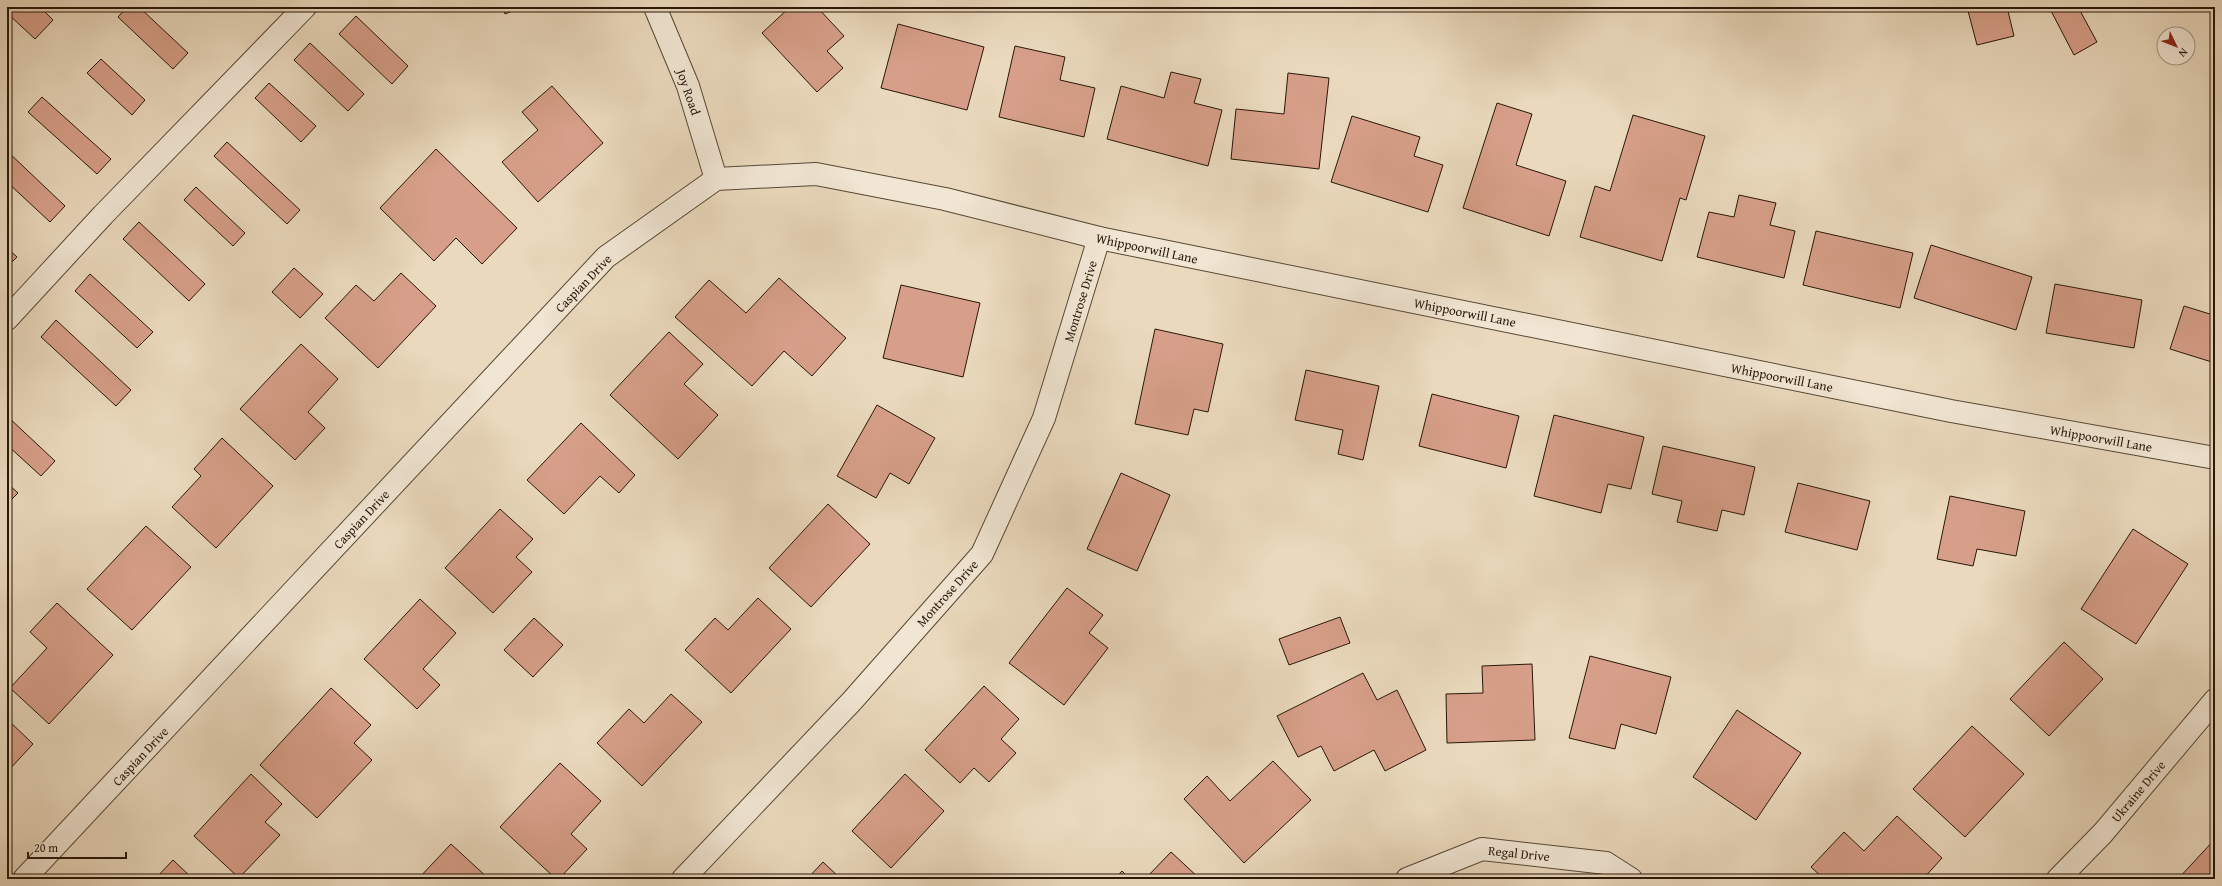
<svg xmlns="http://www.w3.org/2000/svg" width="2222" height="886" font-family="'Gentium Book Plus',serif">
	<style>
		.building { fill: #d79f89; stroke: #281709 }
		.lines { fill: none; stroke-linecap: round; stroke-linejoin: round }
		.minor-casing { stroke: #584836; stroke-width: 24 }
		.minor { stroke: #f1e6d4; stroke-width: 22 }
		.labels { text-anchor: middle; stroke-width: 3.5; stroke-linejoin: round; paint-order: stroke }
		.street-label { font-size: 13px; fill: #281709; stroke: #f1e6d4 }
	</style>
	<rect width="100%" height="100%" fill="#ead9bd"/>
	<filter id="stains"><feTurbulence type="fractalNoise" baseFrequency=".005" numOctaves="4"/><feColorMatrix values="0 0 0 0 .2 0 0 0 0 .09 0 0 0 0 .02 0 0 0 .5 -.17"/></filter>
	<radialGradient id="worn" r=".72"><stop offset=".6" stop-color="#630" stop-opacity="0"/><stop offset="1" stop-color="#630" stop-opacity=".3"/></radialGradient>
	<g class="building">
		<polygon points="7,7 40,7 53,20 35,39 7,13"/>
		<polygon points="127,7 139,7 188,53 173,69 118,17"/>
		<polygon points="502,7 522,7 505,14"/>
		<polygon points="790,7 817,7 844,36 827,51 843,68 817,92 762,33"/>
		<polygon points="1967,7 2007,7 2014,36 1977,45"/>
		<polygon points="2049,7 2078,7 2097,42 2074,55"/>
		<polygon points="356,16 408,66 392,84 339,34"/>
		<polygon points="898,24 984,47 967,110 881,88"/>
		<polygon points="310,43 364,94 348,111 294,60"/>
		<polygon points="1015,46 1065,57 1060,80 1095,88 1084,137 999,117"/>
		<polygon points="101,59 145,100 132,115 87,73"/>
		<polygon points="1171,72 1201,79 1194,103 1222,110 1208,166 1107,139 1121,86 1164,98"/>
		<polygon points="1288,73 1329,78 1319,169 1231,159 1236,109 1284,114"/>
		<polygon points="269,83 316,126 301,142 255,98"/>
		<polygon points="552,86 603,143 538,202 502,162 538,130 522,112"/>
		<polygon points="42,97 111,159 97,174 28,112"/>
		<polygon points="1497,103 1532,114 1516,165 1566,181 1549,236 1463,208"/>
		<polygon points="1633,115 1705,136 1686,200 1680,198 1662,261 1580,237 1595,186 1610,191"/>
		<polygon points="1352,116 1420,137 1414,156 1443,165 1428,212 1331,182"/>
		<polygon points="227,142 300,210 287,224 214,156"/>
		<polygon points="436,149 517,228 482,264 456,238 434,261 380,208"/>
		<polygon points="7,151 65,206 50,222 7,182"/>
		<polygon points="196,187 245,233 233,246 184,200"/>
		<polygon points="1739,195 1776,203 1770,225 1795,231 1784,278 1697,257 1709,212 1734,217"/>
		<polygon points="139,222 205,284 189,301 123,239"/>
		<polygon points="1816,231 1913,253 1900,308 1803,285"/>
		<polygon points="1931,245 2032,277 2016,330 1914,298"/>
		<polygon points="7,248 17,257 7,267"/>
		<polygon points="294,268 323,294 300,318 272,292"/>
		<polygon points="401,273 436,306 378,368 325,318 356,285 374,301"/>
		<polygon points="90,274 153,332 137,348 75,291"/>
		<polygon points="779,278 846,338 812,376 784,351 752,386 675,317 709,280 746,313"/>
		<polygon points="2055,284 2142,300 2134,348 2046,333"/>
		<polygon points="901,285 980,303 963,377 883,358"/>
		<polygon points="2184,306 2213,315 2215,308 2215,363 2170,349"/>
		<polygon points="56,320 131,390 116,406 41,337"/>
		<polygon points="1155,329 1223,344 1208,412 1194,409 1188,435 1135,424"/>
		<polygon points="669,332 703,364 684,384 718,415 678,459 610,395"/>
		<polygon points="301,344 338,379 308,412 325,428 295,460 240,409"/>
		<polygon points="1306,370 1379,386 1363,460 1338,454 1343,430 1295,420"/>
		<polygon points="1432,394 1519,416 1506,468 1419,446"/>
		<polygon points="877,405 935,438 909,484 890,473 876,498 837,476"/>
		<polygon points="1554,415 1644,437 1631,489 1608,484 1601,513 1534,496"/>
		<polygon points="7,416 55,461 41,476 7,445"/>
		<polygon points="581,423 635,475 619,493 600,476 564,514 527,480"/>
		<polygon points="222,438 273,486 216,548 172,507 201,476 194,469"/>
		<polygon points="1663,446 1755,467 1744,515 1722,510 1717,531 1677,522 1682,501 1652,494"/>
		<polygon points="1121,473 1170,495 1137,571 1087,549"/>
		<polygon points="7,483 18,493 7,504"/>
		<polygon points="1798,483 1870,501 1857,550 1785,532"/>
		<polygon points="1950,496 2025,511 2016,556 1977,549 1973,566 1937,559"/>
		<polygon points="828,504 870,544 811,607 769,568"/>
		<polygon points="500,509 533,539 516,557 532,572 493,613 445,568"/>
		<polygon points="146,526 191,567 132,630 87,589"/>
		<polygon points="2133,529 2188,564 2136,644 2081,609"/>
		<polygon points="1067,588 1103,615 1089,633 1108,648 1064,705 1009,663"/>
		<polygon points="758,598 791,629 731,693 685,650 715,618 728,630"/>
		<polygon points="420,599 456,633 423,669 440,685 417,709 364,659"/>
		<polygon points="57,603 113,655 49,724 10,688 47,648 30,632"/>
		<polygon points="1340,617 1350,643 1289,665 1279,639"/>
		<polygon points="534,618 563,645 533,677 504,650"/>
		<polygon points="2064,642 2103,679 2049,736 2010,699"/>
		<polygon points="1590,656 1671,677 1656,734 1621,724 1615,749 1569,738"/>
		<polygon points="1532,664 1535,740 1447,743 1446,694 1483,693 1482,666"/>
		<polygon points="1363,673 1377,700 1397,690 1426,750 1385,771 1374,750 1334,771 1321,746 1298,757 1277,716"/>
		<polygon points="984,686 1019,719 1001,739 1016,753 989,782 974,768 960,783 925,750"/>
		<polygon points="331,688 371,725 354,743 372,760 317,818 260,765"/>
		<polygon points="671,694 702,722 642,786 597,743 629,709 644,723"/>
		<polygon points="1737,710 1801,753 1756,820 1693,777"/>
		<polygon points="7,719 33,744 7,772"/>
		<polygon points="1972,726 2024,774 1965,837 1913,789"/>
		<polygon points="1273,761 1311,800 1244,863 1184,799 1207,776 1230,801"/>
		<polygon points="560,763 601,801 571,834 587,849 559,879 556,879 500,827"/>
		<polygon points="251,774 282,804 265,822 280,835 239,878 194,836"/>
		<polygon points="905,774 944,811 891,868 852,831"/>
		<polygon points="1897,816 1942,858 1923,879 1824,879 1811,867 1844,832 1864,851"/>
		<polygon points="2215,839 2215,879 2178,879"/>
		<polygon points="451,844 489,879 418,879"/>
		<polygon points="1171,852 1200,879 1145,879"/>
		<polygon points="173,860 193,879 155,879"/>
		<polygon points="823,862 841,879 807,879"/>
		<polygon points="1122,871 1130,879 1115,879"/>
	</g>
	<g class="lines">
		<defs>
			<g id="minor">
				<polyline points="655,7 688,86 716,179"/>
				<polyline points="716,179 816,174 945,199 1099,238 1951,411 2215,458"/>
				<polyline points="7,319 103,215 305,7"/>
				<polyline points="24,879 606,257 716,179"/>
				<polyline points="683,879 852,701 982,554 1044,418 1099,238"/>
				<polyline points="1407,879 1482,849 1606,863 1631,879"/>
				<polyline points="2058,879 2103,833 2215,700"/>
			</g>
		</defs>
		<use href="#minor" class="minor-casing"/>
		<use href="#minor" class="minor"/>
	</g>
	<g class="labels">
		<g class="street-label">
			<text transform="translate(689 92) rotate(71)" y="5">Joy Road</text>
			<text transform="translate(1147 248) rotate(12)" y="5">Whippoorwill Lane</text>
			<text transform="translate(583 283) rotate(-46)" y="5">Caspian Drive</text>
			<text transform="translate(1080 301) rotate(-73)" y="5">Montrose Drive</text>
			<text transform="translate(1465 312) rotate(11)" y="5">Whippoorwill Lane</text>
			<text transform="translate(1782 377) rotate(11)" y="5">Whippoorwill Lane</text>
			<text transform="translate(2101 438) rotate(10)" y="5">Whippoorwill Lane</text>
			<text transform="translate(361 519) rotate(-47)" y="5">Caspian Drive</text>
			<text transform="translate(947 593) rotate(-48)" y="5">Montrose Drive</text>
			<text transform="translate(140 756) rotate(-47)" y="5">Caspian Drive</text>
			<text transform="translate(2138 791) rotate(-50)" y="5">Ukraine Drive</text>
			<text transform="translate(1519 853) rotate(6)" y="5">Regal Drive</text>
		</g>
	</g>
	<rect width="2222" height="886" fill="none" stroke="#ead9bd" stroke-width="24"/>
	<rect x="8" y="8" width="2206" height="870" fill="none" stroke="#281709" stroke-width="2"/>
	<rect x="12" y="12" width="2198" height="862" fill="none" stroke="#281709"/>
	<g transform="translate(2176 46) rotate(133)"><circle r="19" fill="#f1e6d4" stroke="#a19383"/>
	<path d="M0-3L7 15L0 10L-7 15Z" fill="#8f2418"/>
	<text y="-6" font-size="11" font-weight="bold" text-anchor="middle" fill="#281709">N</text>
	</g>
	<path d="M28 852v6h98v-6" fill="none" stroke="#281709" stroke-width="2"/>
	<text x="34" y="852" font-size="12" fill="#281709" stroke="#f1e6d4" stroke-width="3" paint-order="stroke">20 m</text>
	<rect width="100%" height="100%" filter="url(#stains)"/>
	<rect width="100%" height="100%" fill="url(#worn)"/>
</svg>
